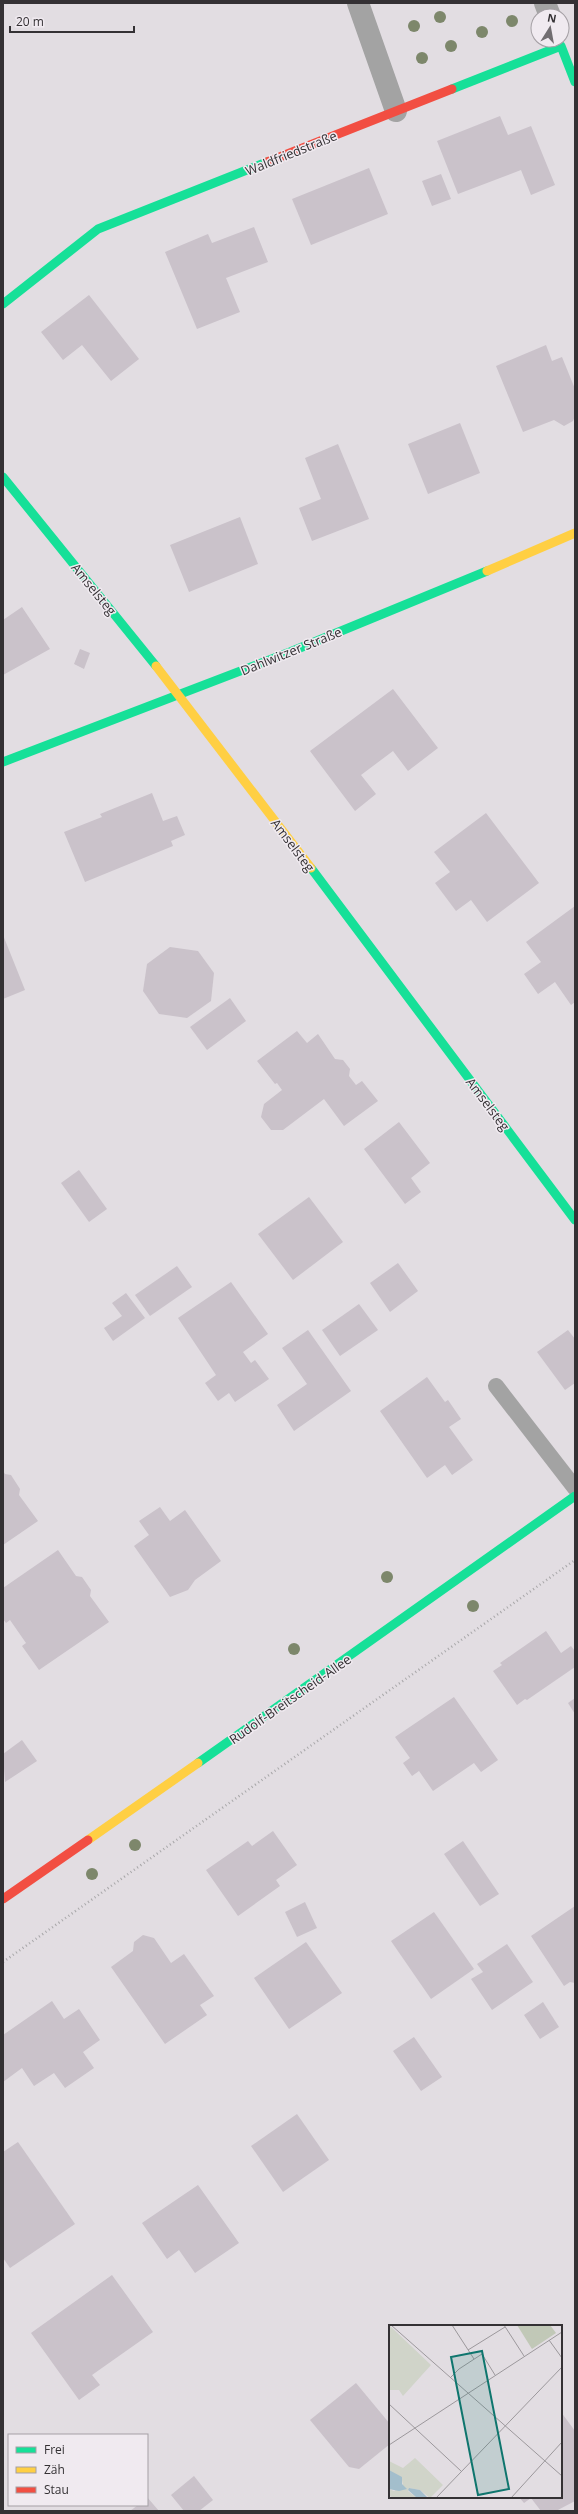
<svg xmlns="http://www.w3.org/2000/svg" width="578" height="2514" font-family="'Open Sans',sans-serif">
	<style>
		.building { fill: #cac2ca }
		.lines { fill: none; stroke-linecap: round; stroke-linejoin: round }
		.path { stroke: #a8a7a9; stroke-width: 2.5; stroke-dasharray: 1 3; stroke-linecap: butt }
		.lane { stroke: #a3a3a3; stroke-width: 16 }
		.street { stroke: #a3a3a3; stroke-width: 22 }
		.fast { stroke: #16e098; stroke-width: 9 }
		.slow { stroke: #ffcf43; stroke-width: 9 }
		.jam { stroke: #f24e42; stroke-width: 9 }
		.tree { fill: #7d876b }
		.labels { text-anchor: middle; stroke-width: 3; stroke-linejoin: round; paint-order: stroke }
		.street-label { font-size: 13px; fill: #343134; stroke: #f0eaf0 }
		.inset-road { fill: none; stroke: #9c989c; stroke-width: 1 }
		.view { fill: #0f766e; fill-opacity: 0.15; stroke: #0f766e; stroke-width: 2 }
		.inset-edge { fill: none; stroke: #343134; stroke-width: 2 }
	</style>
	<rect width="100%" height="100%" fill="#e2dde2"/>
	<g class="building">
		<polygon points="500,116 508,135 531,126 555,185 531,195 521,170 458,194 437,141"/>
		<polygon points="369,168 388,214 311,245 292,199"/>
		<polygon points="441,174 451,199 432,206 422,181"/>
		<polygon points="254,227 268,262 226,278 240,312 197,329 165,252 208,234 212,243"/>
		<polygon points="89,295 139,359 111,381 82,345 63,360 41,332"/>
		<polygon points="546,345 552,361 562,357 575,389 575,416 573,421 564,426 554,420 523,432 496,366"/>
		<polygon points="460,423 480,473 428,494 408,444"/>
		<polygon points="338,444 369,519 312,541 299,508 321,499 305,458"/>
		<polygon points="240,517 258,564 189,592 170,545"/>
		<polygon points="22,607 50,649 3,675 3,620"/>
		<polygon points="80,649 90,653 84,669 74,664"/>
		<polygon points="393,689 438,748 408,771 393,751 361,775 376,794 355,811 310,751"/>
		<polygon points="152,793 163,821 177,816 185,835 171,841 173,846 85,882 64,832 102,817 100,814"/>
		<polygon points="486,813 539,883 487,922 471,900 456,911 435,883 450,872 434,852"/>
		<polygon points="575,906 575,1002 571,1005 555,982 538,994 524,974 541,962 526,942"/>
		<polygon points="3,935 25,990 3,999"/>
		<polygon points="170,947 198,951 214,973 211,1001 187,1018 159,1014 143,991 147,964"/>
		<polygon points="230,998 246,1021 207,1050 190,1027"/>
		<polygon points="297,1031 307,1043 318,1034 335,1059 343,1060 350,1069 349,1076 356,1085 362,1081 378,1101 344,1126 324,1099 283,1130 271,1130 261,1117 264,1104 282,1090 277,1083 275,1084 257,1061"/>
		<polygon points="399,1122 430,1163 411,1178 421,1192 405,1204 364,1149"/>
		<polygon points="79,1170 107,1209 89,1222 61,1183"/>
		<polygon points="309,1197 343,1242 293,1280 258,1234"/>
		<polygon points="398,1263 418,1291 390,1312 370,1283"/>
		<polygon points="177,1266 192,1287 150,1316 135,1295"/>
		<polygon points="231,1282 268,1334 243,1352 251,1363 255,1360 269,1379 235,1402 229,1393 218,1401 205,1383 216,1375 178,1318"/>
		<polygon points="126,1293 145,1318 113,1341 104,1328 122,1316 112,1303"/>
		<polygon points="359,1304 378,1330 340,1356 322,1330"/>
		<polygon points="308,1330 351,1391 294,1431 277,1405 307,1384 282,1348"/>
		<polygon points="568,1330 575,1339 575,1383 565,1390 537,1352"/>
		<polygon points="427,1377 445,1402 448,1400 461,1419 449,1427 473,1460 452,1475 445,1465 427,1478 380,1411"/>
		<polygon points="3,1471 5,1474 11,1475 20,1489 19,1495 38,1521 3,1545"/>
		<polygon points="160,1507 170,1521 185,1510 221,1561 195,1580 188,1590 170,1597 134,1546 149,1535 139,1521"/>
		<polygon points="58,1550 76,1576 82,1577 91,1590 90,1596 109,1622 39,1670 22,1646 26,1643 10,1620 6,1623 3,1619 3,1588"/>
		<polygon points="546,1631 561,1653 571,1646 575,1651 575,1667 527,1700 525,1699 517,1705 493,1671 502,1665 500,1663"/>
		<polygon points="454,1697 498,1760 481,1772 474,1763 433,1791 419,1771 412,1776 403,1763 410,1758 395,1737"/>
		<polygon points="575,1698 575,1714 568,1703"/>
		<polygon points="22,1740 37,1761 5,1782 3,1754"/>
		<polygon points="273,1831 297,1865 276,1880 280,1886 238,1916 206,1870 248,1841 252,1846"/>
		<polygon points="463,1841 499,1894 480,1906 444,1854"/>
		<polygon points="305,1902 317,1928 297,1937 285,1912"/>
		<polygon points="575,1906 575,1983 570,1982 564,1986 531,1936"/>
		<polygon points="434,1912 474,1969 431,1999 391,1941"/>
		<polygon points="143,1935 154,1938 171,1963 184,1954 214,1996 200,2005 207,2015 165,2044 111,1967 133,1951 134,1942"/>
		<polygon points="306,1942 342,1993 289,2029 254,1978"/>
		<polygon points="507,1944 533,1982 492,2010 471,1979 483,1972 477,1964"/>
		<polygon points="52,2001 64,2019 79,2009 100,2040 83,2052 94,2068 65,2088 54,2073 34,2086 22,2068 3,2082 3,2035"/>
		<polygon points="543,2002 559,2027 540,2039 524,2015"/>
		<polygon points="414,2037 442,2077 421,2091 393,2051"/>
		<polygon points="297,2114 329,2160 283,2192 251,2146"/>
		<polygon points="18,2142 75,2224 10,2268 3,2258 3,2152"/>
		<polygon points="198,2185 239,2243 195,2273 179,2250 167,2259 142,2223"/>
		<polygon points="112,2275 153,2332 92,2375 100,2385 79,2400 31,2333"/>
		<polygon points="356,2383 390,2424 390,2444 359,2469 349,2467 310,2420"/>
		<polygon points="561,2412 575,2431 575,2501 556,2511 541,2511 531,2498 524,2503 519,2497 561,2497"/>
		<polygon points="194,2476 213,2500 199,2511 184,2511 171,2495"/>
		<polygon points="147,2497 159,2511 130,2511 138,2505 147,2505"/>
	</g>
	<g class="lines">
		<polyline class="path" points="3,1962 575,1560"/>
		<polyline class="lane" points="496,1386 575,1488"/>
		<g class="street">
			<polyline points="358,3 396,111"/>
			<polyline points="545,3 550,16"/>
		</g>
		<g class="fast">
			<polyline points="452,89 561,46 575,82"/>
			<polyline points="3,304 98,229 267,162"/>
			<polyline points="3,477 156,666"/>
			<polyline points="3,762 290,652 487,571"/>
			<polyline points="311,868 575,1220"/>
			<polyline points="198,1763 575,1496"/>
		</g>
		<g class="slow">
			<polyline points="487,571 575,533"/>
			<polyline points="156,666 311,868"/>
			<polyline points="88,1840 198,1763"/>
		</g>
		<g class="jam">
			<polyline points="267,162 452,89"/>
			<polyline points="3,1899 88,1840"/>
		</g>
	</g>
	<g class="tree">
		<circle cx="440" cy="17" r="6"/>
		<circle cx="512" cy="21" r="6"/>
		<circle cx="414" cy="26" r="6"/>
		<circle cx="482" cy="32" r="6"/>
		<circle cx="451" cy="46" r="6"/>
		<circle cx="422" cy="58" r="6"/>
		<circle cx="387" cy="1577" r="6"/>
		<circle cx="473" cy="1606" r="6"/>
		<circle cx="294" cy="1649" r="6"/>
		<circle cx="135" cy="1845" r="6"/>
		<circle cx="92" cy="1874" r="6"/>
	</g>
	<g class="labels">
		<g class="street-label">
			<text transform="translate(291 153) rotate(-22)" y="5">Waldfriedstraße</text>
			<text transform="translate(94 589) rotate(51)" y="5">Amselsteg</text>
			<text transform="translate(291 651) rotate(-22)" y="5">Dahlwitzer Straße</text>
			<text transform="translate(293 845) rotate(53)" y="5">Amselsteg</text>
			<text transform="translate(488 1104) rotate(53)" y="5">Amselsteg</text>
			<text transform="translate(290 1699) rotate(-35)" y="5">Rudolf-Breitscheid-Allee</text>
		</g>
	</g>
	<g transform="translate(389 2325)">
		<rect width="173" height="173" fill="#e2dde2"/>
		<path d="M128 0H161L167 8 143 24Z" fill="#c1c8b7"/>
		<path d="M26 133 54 160 41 173 31 165 20 163 19 166 28 173H4L0 170V164L5 166 14 161 13 155 0 145V136L14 143Z" fill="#d0d4c9"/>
		<path d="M0 0 42 40 14 71 10 65H0Z" fill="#d0d4c9"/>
		<path d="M0 145 13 152V159L18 164 10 166 0 164ZM20 163 31 165 39 173H28L19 165Z" fill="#a3becc"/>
		<path class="inset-road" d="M2 0 173 151M63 0 85 34M115 0 135 31M160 15 173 33M79 25 116 2M61 53 70 44 93 29 106 50M0 79 72 146M0 120 173 7M47 173 173 42M122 173 173 117"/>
		<path class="view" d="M93 26 120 164 89 170 62 32Z"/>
		<rect width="173" height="173" class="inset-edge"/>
	</g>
	<rect width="578" height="2514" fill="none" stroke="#343134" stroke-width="8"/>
	<rect x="8" y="2434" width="140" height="72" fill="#f0eaf0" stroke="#a5a0a5"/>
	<rect x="16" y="2447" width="20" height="6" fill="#16e098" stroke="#a5a0a5"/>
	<text x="44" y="2454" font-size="12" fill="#343134">Frei</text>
	<rect x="16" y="2467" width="20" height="6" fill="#ffcf43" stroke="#a5a0a5"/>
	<text x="44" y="2474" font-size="12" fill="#343134">Zäh</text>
	<rect x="16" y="2487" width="20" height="6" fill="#f24e42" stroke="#a5a0a5"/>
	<text x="44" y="2494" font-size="12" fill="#343134">Stau</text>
	<g transform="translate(550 28) rotate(11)"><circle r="19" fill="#f0eaf0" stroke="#a5a0a5"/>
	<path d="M0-3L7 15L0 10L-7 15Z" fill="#716d71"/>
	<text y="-6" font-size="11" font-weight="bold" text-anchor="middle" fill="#343134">N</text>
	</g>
	<path d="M10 26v6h124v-6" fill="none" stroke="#343134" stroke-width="2"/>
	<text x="16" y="26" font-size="12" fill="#343134" stroke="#f0eaf0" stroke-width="3" paint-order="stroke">20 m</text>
</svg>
